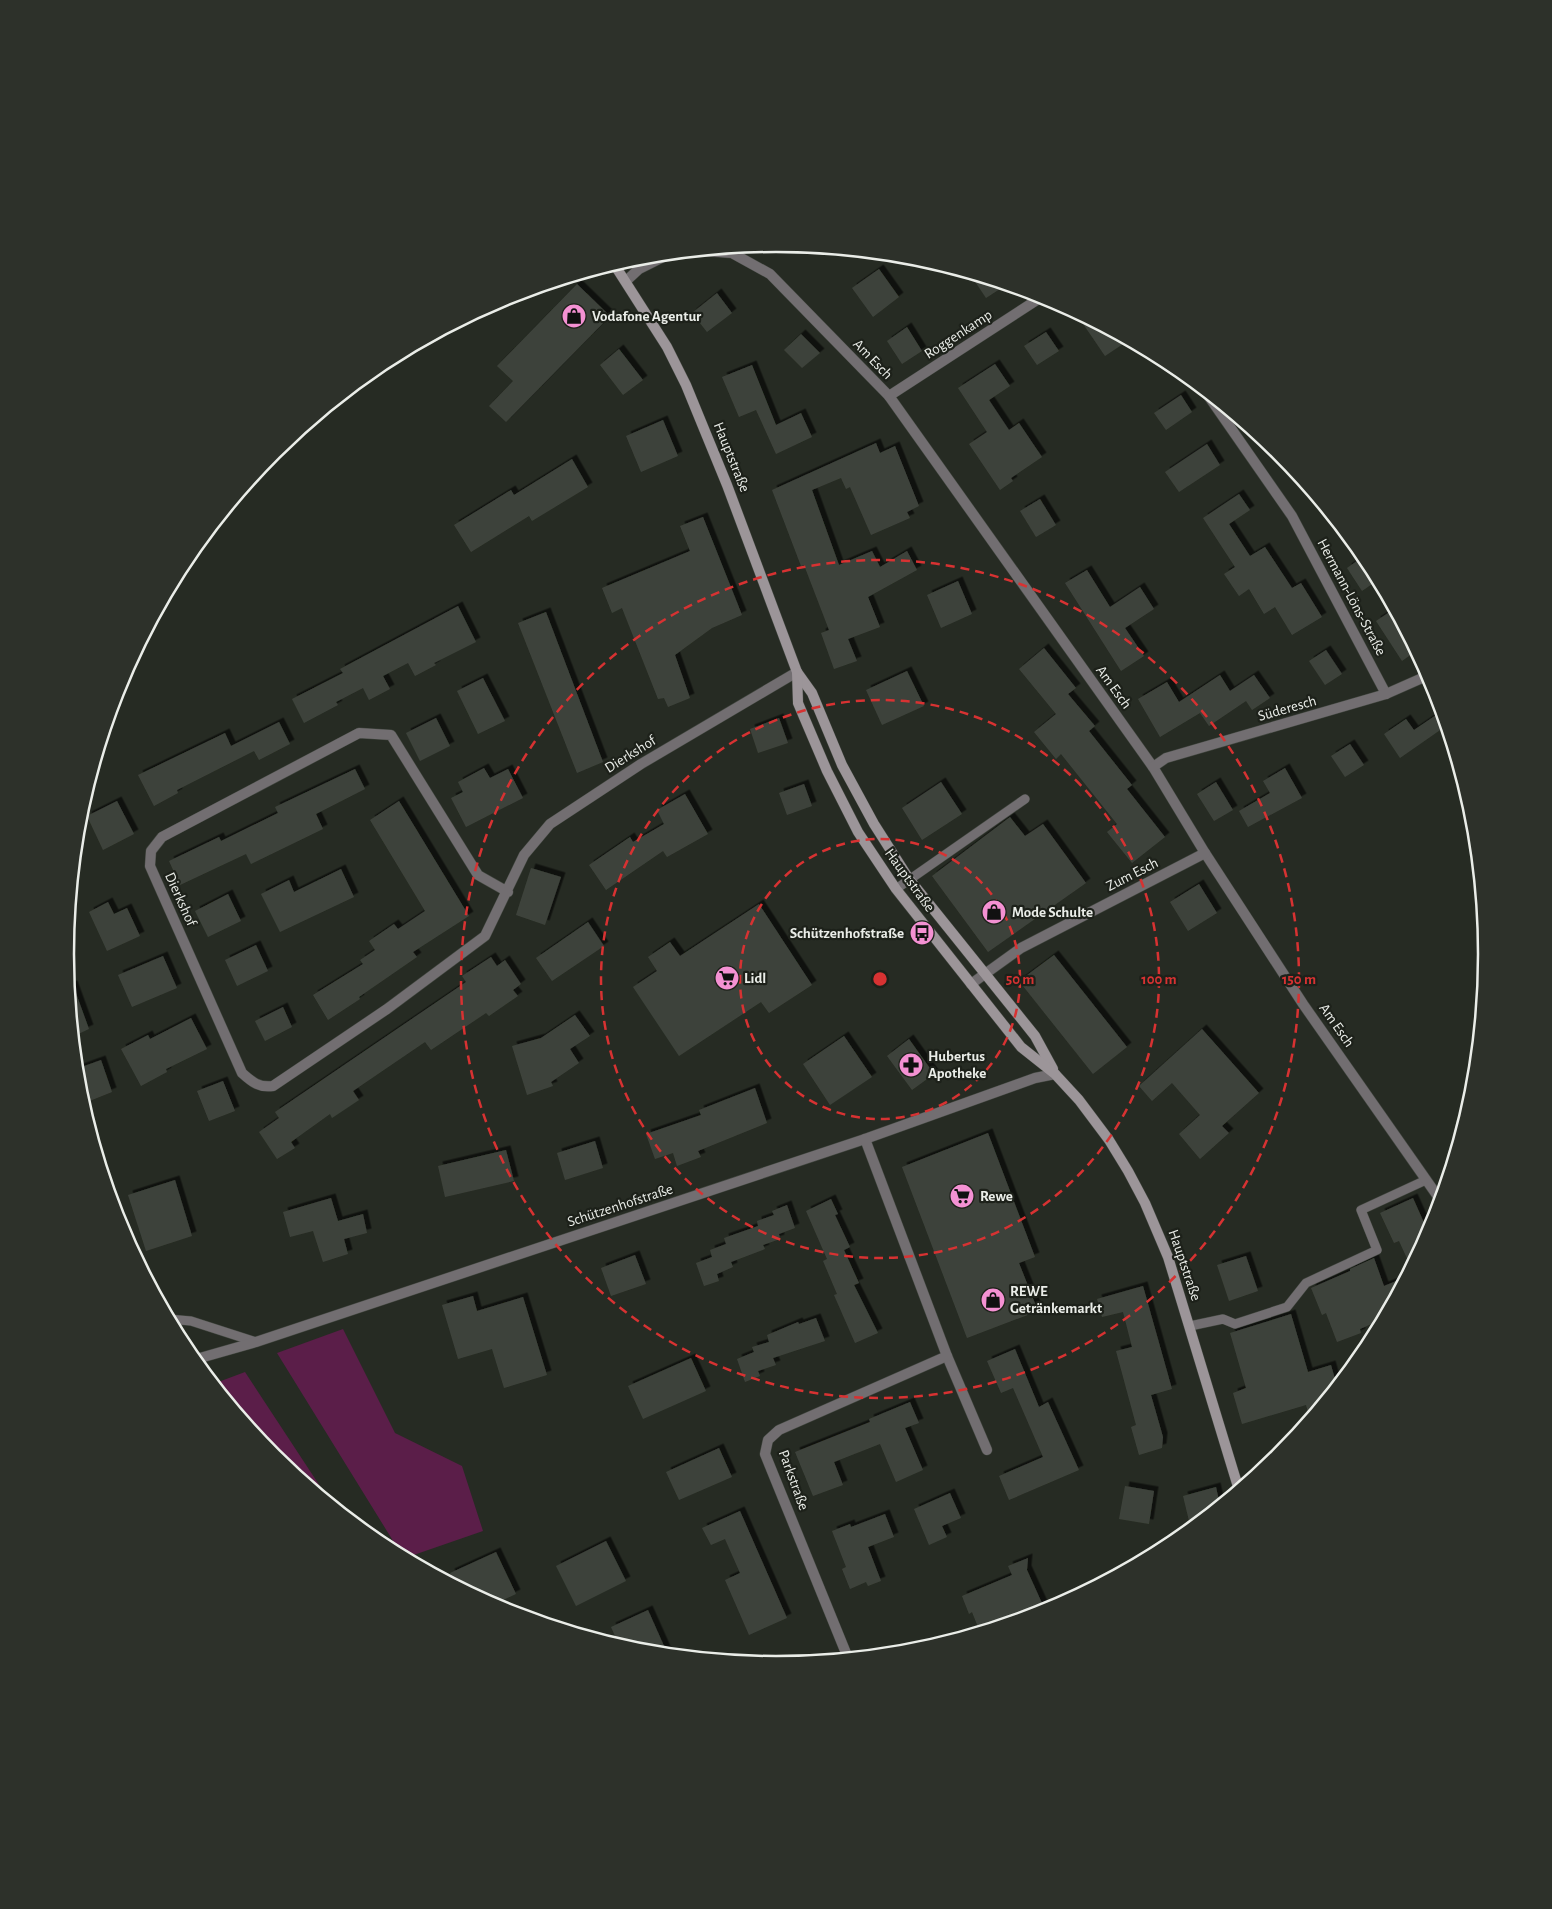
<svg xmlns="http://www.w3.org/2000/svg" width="1552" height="1909" font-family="'Alegreya Sans',sans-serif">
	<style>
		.green { fill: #5b1e49 }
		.building { fill: #3e433b; filter: url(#shadow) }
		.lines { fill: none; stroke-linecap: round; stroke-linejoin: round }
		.service-casing { stroke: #41463f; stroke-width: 10 }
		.minor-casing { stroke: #41463f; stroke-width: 11 }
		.secondary-casing { stroke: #41463f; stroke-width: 11 }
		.service { stroke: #726e71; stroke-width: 9 }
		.minor { stroke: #726e71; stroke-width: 10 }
		.secondary { stroke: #9c9599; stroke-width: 10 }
		.ring { fill: none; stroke: #d73232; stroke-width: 2.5; stroke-dasharray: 9 6 }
		.labels { text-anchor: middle; stroke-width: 4.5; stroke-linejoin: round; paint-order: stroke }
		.poi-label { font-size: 15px; font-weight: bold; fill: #eaede8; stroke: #1d211a; text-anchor: start }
		.street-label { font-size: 15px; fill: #eaede8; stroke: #1d211a }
		.rim { fill: none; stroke: #eaede8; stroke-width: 2.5 }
		.centre { fill: #d73232; stroke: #1d211a; stroke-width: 2.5 }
		.ring-label { font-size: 15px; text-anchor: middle; font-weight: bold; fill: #d73232; stroke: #1d211a; stroke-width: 4.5; stroke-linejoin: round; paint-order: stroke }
	</style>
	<defs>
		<filter id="shadow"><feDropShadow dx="4.5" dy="-4.5" stdDeviation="0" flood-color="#0009"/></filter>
	</defs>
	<rect width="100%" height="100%" fill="#262b23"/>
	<g class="green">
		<polygon points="343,1329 395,1433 462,1466 483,1531 405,1558 403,1557 277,1353"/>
		<polygon points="245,1372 333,1506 273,1457 213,1384"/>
	</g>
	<g class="building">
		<polygon points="879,269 899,297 873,317 852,288"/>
		<polygon points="970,274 997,282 1006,285 986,298"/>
		<polygon points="577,284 610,316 506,422 489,406 513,381 497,366"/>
		<polygon points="717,293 732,313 707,332 692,313"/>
		<polygon points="1075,312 1118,335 1123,344 1105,356"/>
		<polygon points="907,327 922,351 902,364 887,341"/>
		<polygon points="1046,332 1059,351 1037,365 1024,346"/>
		<polygon points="801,334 820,353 802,368 784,350"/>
		<polygon points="619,349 643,380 623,395 600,365"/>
		<polygon points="995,364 1010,386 989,400 1009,430 1019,423 1042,457 1011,478 1013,481 1000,490 969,444 987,432 958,388"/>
		<polygon points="752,365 776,425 801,413 812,437 776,454 756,410 739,417 722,377"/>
		<polygon points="1181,395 1192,412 1166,430 1154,413"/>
		<polygon points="663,420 678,456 641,472 626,436"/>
		<polygon points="876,443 880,453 895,446 919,506 907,512 910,518 871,535 850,487 846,489 841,478 812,490 839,565 872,551 880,567 907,551 917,570 868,597 880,627 848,639 857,661 834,669 821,633 829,630 804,565 801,566 772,490"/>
		<polygon points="1207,444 1220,465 1179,492 1165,472"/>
		<polygon points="572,459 588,487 532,521 529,516 471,552 454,525 511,490 514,495"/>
		<polygon points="1239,494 1250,510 1229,524 1250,556 1265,547 1292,588 1301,583 1322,617 1292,635 1275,607 1264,614 1249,589 1239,596 1224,574 1235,567 1203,518"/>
		<polygon points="1040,499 1056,525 1036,537 1020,511"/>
		<polygon points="703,517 742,615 712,628 675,655 690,698 668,707 664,698 658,699 622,608 612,613 602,588 690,551 680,526"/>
		<polygon points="1364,556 1378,580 1362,591 1347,568"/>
		<polygon points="1087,570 1110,607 1140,587 1154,609 1125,628 1144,656 1121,671 1065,583"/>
		<polygon points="958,581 972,614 941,628 927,595"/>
		<polygon points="458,606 476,642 434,663 436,665 415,676 408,663 383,676 390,689 369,700 363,688 336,702 338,705 304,723 292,699 343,673 340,669"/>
		<polygon points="1394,609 1416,651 1402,661 1376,621"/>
		<polygon points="546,612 603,762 577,773 518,623"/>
		<polygon points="1044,648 1076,688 1068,694 1095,726 1089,731 1132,785 1127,789 1165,837 1132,863 1107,832 1117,824 1061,754 1056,759 1034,732 1056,714 1019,669"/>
		<polygon points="1326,650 1342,674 1325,685 1309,661"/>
		<polygon points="907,671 924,706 882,725 866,690"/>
		<polygon points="1220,675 1230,691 1254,675 1270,698 1252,710 1246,701 1209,726 1200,713 1160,737 1138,699 1167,682 1179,702"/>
		<polygon points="483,678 505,721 478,734 457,691"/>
		<polygon points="1442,711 1446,726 1400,758 1384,734 1406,719 1414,730"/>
		<polygon points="436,718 450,746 420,761 406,733"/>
		<polygon points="779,718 788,743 758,753 750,729"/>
		<polygon points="279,722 290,744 259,760 254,751 177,790 178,793 154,806 138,775 225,733 231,746"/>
		<polygon points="1350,744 1364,765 1345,777 1331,756"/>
		<polygon points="484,768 490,778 508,769 523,798 466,827 451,798 463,792 458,782"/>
		<polygon points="1285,768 1302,798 1248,827 1239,811 1270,793 1263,781"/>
		<polygon points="355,769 365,789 316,814 323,829 251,864 246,854 180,885 169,861 219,837 221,841 278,813 275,807"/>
		<polygon points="941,782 962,814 922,840 902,808"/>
		<polygon points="1216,782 1233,810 1214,821 1197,794"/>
		<polygon points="804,784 812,806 787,815 779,793"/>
		<polygon points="685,794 708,834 667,857 663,851 606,890 589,865 630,837 633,842 664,824 657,810"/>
		<polygon points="117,801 134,834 103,850 87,816"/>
		<polygon points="399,801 469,916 413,952 417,957 359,997 360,999 328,1020 313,995 363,964 360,960 375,950 369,941 394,924 398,929 425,911 370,820"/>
		<polygon points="1010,817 1025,836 1043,824 1086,883 988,952 932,876"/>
		<polygon points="531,868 561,877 545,925 516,915"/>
		<polygon points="341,869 354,897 280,932 261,894 289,880 294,892"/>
		<polygon points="1199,884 1217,913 1188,931 1170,902"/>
		<polygon points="228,894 241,921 208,937 195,911"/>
		<polygon points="108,902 114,914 127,908 140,936 107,951 89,912"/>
		<polygon points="759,904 812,985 769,1013 761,1002 679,1056 633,987 657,971 648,957 670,942 680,956"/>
		<polygon points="588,922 604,946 552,981 536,958"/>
		<polygon points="256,945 268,971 237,986 225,960"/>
		<polygon points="1054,955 1127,1047 1093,1074 1019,981"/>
		<polygon points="163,956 177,988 132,1007 118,975"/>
		<polygon points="491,957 497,966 505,960 521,984 513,990 518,996 489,1016 486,1013 431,1050 425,1042 353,1091 359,1100 332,1118 330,1114 291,1142 295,1148 277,1159 259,1132 279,1118 275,1112 466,982 462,976"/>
		<polygon points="73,985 89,1029 76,1035 72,1025 68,986"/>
		<polygon points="283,1007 292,1027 265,1041 255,1021"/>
		<polygon points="575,1015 590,1036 570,1049 579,1063 551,1082 553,1086 527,1095 512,1046 541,1038"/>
		<polygon points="191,1018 207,1049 166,1069 167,1072 141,1086 121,1049 148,1035 150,1039"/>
		<polygon points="1202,1029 1259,1093 1222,1126 1229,1133 1200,1159 1179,1134 1200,1115 1172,1083 1152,1101 1139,1086"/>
		<polygon points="844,1036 872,1077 830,1105 803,1064"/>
		<polygon points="909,1039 934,1074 912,1090 887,1056"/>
		<polygon points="101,1060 112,1092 82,1104 79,1093 76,1069"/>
		<polygon points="223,1081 235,1111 209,1121 197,1091"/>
		<polygon points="755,1088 767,1123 698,1151 701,1157 677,1166 673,1153 655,1159 646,1134 701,1115 699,1110"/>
		<polygon points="988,1133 1035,1257 1019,1263 1038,1311 967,1338 902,1167"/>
		<polygon points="595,1141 603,1168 565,1180 557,1153"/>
		<polygon points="506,1150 514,1181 445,1197 438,1166"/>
		<polygon points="175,1180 192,1236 146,1251 128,1195"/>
		<polygon points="331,1198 338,1221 363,1214 367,1233 344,1239 348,1254 323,1262 313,1231 290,1237 283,1212"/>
		<polygon points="1413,1198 1429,1234 1411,1267 1399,1241 1394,1243 1380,1213"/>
		<polygon points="831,1199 838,1214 835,1215 850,1247 844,1250 859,1283 854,1285 878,1333 855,1343 834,1295 837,1294 823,1261 827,1259 806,1211"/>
		<polygon points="787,1205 795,1228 779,1234 780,1239 763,1245 765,1249 731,1262 733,1267 717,1274 719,1281 704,1286 696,1263 712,1257 710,1250 726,1244 724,1238 758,1226 757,1221 774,1215 772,1211"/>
		<polygon points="635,1255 646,1284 611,1296 601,1268"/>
		<polygon points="1246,1256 1258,1291 1229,1301 1217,1265"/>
		<polygon points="1374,1258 1384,1286 1406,1277 1383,1319 1360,1329 1361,1333 1337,1342 1326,1313 1322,1315 1311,1288 1350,1271 1350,1269"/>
		<polygon points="1143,1286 1172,1389 1151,1395 1163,1437 1162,1448 1139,1455 1131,1427 1136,1425 1116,1351 1132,1347 1123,1312 1102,1317 1097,1299"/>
		<polygon points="473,1296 477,1311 523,1297 547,1375 504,1388 492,1349 458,1359 442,1305"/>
		<polygon points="1291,1314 1308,1372 1331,1365 1337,1386 1310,1419 1306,1405 1242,1424 1233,1393 1246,1388 1230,1333"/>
		<polygon points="816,1318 825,1341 773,1358 776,1365 758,1371 760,1376 745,1382 737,1359 754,1352 752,1347 769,1342 767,1335 798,1322 799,1324"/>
		<polygon points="1015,1349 1039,1407 1048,1402 1079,1470 1009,1500 999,1476 1043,1457 1013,1388 1001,1393 987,1361"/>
		<polygon points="691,1358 706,1391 643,1419 628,1386"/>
		<polygon points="910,1402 919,1423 905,1428 923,1470 896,1482 880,1444 834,1462 843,1485 813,1496 795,1452 870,1422 869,1419"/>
		<polygon points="719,1448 732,1477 679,1500 666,1472"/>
		<polygon points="1125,1486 1154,1491 1149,1524 1119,1519"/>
		<polygon points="1216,1487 1220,1505 1191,1529 1183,1496"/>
		<polygon points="950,1493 961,1518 942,1526 947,1537 929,1545 914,1509"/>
		<polygon points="740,1511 787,1618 749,1635 725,1580 740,1573 725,1539 711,1545 702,1528"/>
		<polygon points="885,1514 894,1537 868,1547 881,1581 868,1586 866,1582 850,1589 842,1569 846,1567 832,1531 850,1524 851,1527"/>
		<polygon points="606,1541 626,1581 576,1606 556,1566"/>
		<polygon points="496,1552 516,1594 492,1605 486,1602 481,1591 473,1595 456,1586 450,1573"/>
		<polygon points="1028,1558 1027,1570 1046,1612 980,1632 972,1612 969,1614 962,1596 1012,1575 1008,1566"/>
		<polygon points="648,1610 668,1655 637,1652 620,1647 611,1627"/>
	</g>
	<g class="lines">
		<defs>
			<g id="service">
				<polyline points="896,889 1025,799"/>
				<polyline points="168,1319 191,1321 256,1342"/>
				<polyline points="1190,1326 1223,1319 1235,1324 1287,1307 1306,1283 1377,1250 1361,1210 1426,1180"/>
			</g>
			<g id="minor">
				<polyline points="705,251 732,253 770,274 889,396 1153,767 1205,853 1303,1004 1441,1201"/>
				<polyline points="626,281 639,269 669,254"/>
				<polyline points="1205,391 1292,516 1386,694"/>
				<polyline points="889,396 1043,296"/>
				<polyline points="1153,767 1166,758 1386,694 1429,675"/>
				<path d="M508 892 478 875 391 735 359 733 162 837 151 851 150 866 242 1073C252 1082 259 1088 273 1086L387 1009 485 936 524 855 550 824 641 764 797 672"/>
				<polyline points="971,984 1021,948 1205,853"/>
				<polyline points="947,1356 987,1450"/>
				<polyline points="193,1360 256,1342 865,1139 1035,1078 1055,1074"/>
				<polyline points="848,1658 765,1454 768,1440 779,1430 947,1356 865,1139"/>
			</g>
			<g id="secondary">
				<polyline points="614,264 667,347 686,385 727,485 797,672 812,693 842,765 874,824 909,879 1035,1036 1053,1069"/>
				<polyline points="797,672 798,703 827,771 858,832 896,889 1021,1047 1055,1074 1079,1100 1109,1140 1128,1171 1145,1203 1168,1257 1239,1490"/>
			</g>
		</defs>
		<use href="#service" class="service-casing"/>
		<use href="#minor" class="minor-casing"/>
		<use href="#secondary" class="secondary-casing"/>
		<use href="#service" class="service"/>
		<use href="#minor" class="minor"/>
		<use href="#secondary" class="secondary"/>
	</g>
	<g class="ring">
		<circle cx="880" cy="979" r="140"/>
		<circle cx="880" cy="979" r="279"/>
		<circle cx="880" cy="979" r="419"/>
	</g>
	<defs>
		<symbol id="shop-disc" viewBox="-11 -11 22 22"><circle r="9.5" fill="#f491d3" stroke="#1d211a"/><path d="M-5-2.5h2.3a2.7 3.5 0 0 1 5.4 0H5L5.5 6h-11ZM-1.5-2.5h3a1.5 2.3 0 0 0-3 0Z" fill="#111"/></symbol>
		<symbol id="bus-disc" viewBox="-11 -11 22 22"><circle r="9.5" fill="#f491d3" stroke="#1d211a"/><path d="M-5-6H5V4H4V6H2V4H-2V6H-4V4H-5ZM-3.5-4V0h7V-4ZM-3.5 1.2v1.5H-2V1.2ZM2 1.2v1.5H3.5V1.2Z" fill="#111"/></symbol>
		<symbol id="supermarket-disc" viewBox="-11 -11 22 22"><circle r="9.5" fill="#f491d3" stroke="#1d211a"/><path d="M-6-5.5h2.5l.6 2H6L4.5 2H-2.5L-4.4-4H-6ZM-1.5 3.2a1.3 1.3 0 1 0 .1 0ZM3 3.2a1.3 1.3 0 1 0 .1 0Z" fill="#111"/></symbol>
		<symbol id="pharmacy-disc" viewBox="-11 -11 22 22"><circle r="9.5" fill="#f491d3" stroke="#1d211a"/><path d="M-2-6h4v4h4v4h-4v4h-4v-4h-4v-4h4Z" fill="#111"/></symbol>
	</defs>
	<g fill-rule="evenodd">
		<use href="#shop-disc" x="560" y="302" width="28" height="28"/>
		<use href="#shop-disc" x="980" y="898" width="28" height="28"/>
		<use href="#bus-disc" x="908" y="919" width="28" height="28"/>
		<use href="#supermarket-disc" x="713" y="964" width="28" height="28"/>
		<use href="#pharmacy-disc" x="897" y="1051" width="28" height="28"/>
		<use href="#supermarket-disc" x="948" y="1182" width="28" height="28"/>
		<use href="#shop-disc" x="979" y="1286" width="28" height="28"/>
	</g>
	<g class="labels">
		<g class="poi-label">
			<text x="592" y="321">Vodafone Agentur</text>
			<text x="1012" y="917">Mode Schulte</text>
			<text x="904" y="938" text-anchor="end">Schützenhofstraße</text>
			<text x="744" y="983">Lidl</text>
			<text x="928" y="1061">Hubertus<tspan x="928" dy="17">Apotheke</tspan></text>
			<text x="980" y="1201">Rewe</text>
			<text x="1010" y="1296">REWE<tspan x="1010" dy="17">Getränkemarkt</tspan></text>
		</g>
		<g class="street-label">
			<text transform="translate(958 334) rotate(-33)" y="5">Roggenkamp</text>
			<text transform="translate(873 359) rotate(46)" y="5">Am Esch</text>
			<text transform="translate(732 457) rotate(68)" y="5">Hauptstraße</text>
			<text transform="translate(1352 597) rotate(62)" y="5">Hermann-Löns-Straße</text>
			<text transform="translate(1114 687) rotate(54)" y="5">Am Esch</text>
			<text transform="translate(1287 708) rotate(-16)" y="5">Süderesch</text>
			<text transform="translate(630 754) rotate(-32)" y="5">Dierkshof</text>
			<text transform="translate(1132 874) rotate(-27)" y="5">Zum Esch</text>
			<text transform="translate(910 880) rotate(54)" y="5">Hauptstraße</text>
			<text transform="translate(181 899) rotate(66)" y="5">Dierkshof</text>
			<text transform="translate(1337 1025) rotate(55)" y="5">Am Esch</text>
			<text transform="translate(620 1205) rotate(-18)" y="5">Schützenhofstraße</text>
			<text transform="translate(1185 1265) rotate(71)" y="5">Hauptstraße</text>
			<text transform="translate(794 1480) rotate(70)" y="5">Parkstraße</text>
		</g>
	</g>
	<path d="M0 0H1552V1909H0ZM74 954a702 702 0 1 1 1404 0a702 702 0 1 1-1404 0Z" fill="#2d312a" fill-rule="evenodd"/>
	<path class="rim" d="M74 954a702 702 0 1 1 1404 0a702 702 0 1 1-1404 0Z"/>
	<circle cx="880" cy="979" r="8" class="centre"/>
	<g class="ring-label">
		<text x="1020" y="984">50 m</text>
		<text x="1159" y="984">100 m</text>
		<text x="1299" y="984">150 m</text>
	</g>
</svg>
